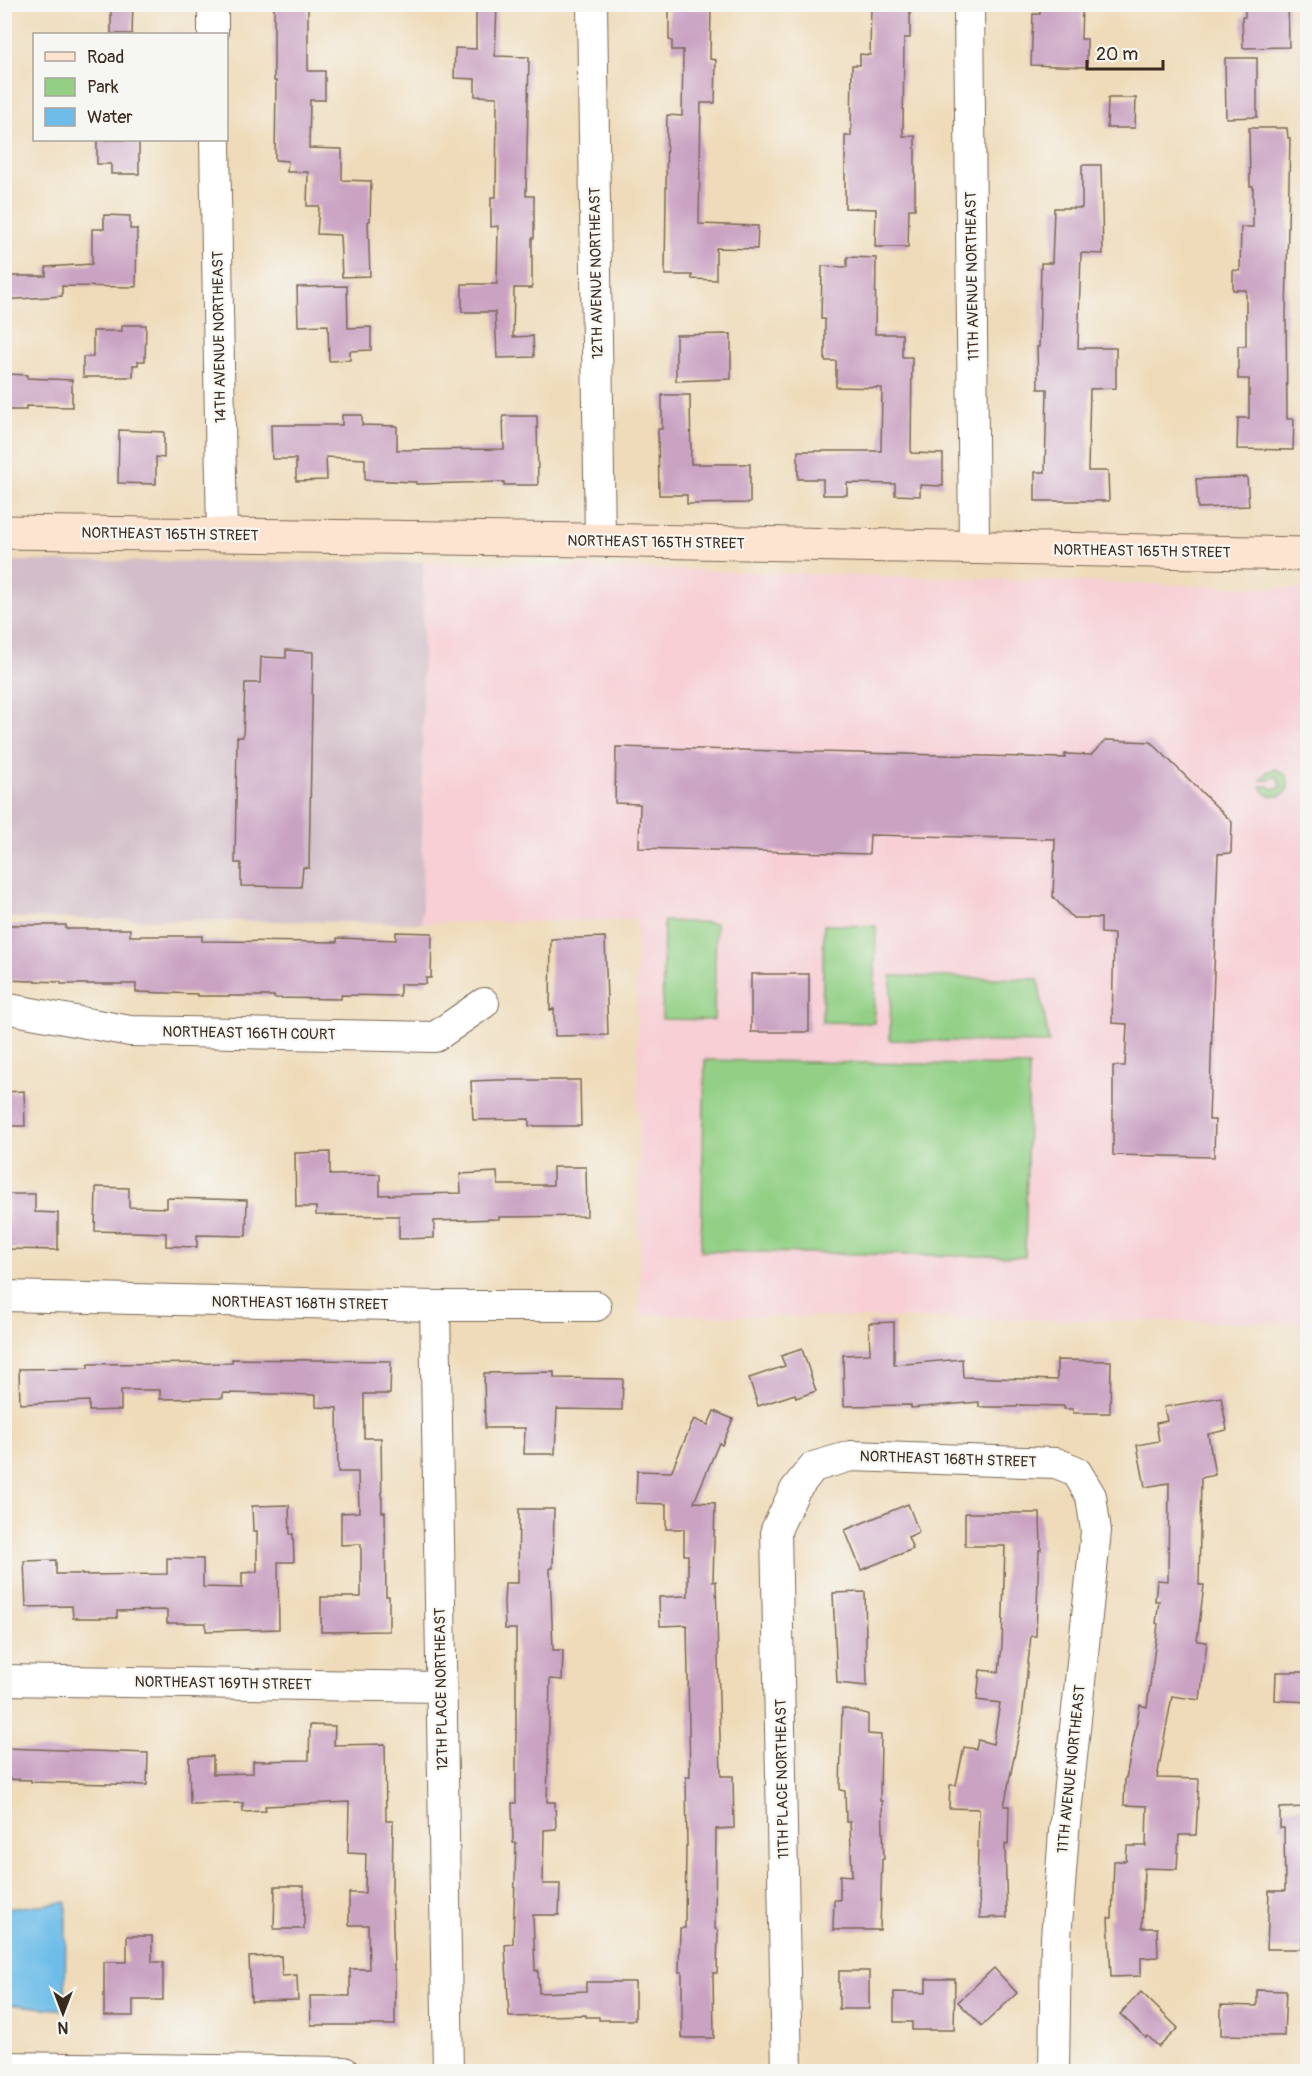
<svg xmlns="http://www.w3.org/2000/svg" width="1312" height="2076" font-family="Pangolin,sans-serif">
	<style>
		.built { fill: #f7cfd5 }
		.industrial { fill: #d2bdc8 }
		.green { fill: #93d086; stroke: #677d52; stroke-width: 1.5 }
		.water { fill: #6ebde9; stroke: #547484; stroke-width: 1.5 }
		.building { fill: #caa3c3 }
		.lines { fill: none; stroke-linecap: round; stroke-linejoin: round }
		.street-casing { stroke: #7a6855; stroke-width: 32 }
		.secondary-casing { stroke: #7a6855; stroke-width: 35 }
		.street { stroke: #fff; stroke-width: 30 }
		.secondary { stroke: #fde4d0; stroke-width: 33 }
		.labels { text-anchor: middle; stroke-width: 4.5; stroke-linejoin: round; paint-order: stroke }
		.street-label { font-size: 15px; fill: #3b2a1e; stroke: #f6f6f2 }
	</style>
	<rect width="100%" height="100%" fill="#f6f6f2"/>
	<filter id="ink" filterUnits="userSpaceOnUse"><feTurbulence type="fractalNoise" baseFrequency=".0167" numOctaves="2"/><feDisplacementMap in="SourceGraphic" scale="12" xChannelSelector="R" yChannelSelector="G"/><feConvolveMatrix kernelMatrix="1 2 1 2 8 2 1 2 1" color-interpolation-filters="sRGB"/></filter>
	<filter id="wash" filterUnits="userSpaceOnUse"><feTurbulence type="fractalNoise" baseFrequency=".008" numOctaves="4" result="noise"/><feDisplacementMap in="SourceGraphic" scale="24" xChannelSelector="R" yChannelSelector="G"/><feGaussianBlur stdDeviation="1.35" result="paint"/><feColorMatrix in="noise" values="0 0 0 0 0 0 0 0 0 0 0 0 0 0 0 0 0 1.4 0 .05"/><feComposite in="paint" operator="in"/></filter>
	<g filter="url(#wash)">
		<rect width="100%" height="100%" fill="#efdbba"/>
		<polygon class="built" points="423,562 1307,589 1307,1323 640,1315 636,920 422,923"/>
		<polygon class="industrial" points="5,561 423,562 422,923 5,918"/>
		<g class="green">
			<path d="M1275 769 1286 775C1290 783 1289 790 1282 795 1272 798 1264 795 1261 786H1269L1273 789H1277L1281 786 1278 777H1273L1269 780H1261L1267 772Z"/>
			<polygon points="664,921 716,923 714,1020 662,1019"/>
			<polygon points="824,925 876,926 874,1023 822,1022"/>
			<polygon points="891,976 1038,979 1049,1043 890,1040"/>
			<polygon points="705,1060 1029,1066 1025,1257 701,1251"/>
		</g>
		<polygon class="water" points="66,1902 65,2010 5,2004 5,1909"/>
		<g id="blocks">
			<g class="building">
				<polygon points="111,4 133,4 132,34 111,34"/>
				<polygon points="274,4 308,4 308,71 325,71 325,100 310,100 309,148 342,149 342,180 371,181 370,221 368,221 370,276 342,277 340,235 317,234 319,206 307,206 308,172 287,172 288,161 275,160 276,81 274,81"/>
				<polygon points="476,4 497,4 495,56 529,57 526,196 534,196 534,238 532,238 532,288 514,288 513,337 533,336 534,357 497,358 495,312 462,312 462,284 497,284 498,226 491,227 491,197 496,197 497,97 475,96 475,79 454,78 455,48 476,49"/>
				<polygon points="669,4 692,4 692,8 711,8 710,59 716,60 715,103 701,103 699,224 758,226 757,249 716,248 716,280 692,279 692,275 665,275 667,115 682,116 683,50 672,50 672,41 669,40"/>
				<polygon points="871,4 910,4 910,38 904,38 903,136 915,136 915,209 909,209 908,247 875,247 876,209 845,208 845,136 851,136 852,65 860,65 860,54 870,55"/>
				<polygon points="1040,4 1082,4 1081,39 1087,39 1087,67 1031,65 1033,14 1040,14"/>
				<polygon points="1245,4 1288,4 1289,47 1243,48 1242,17 1245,17"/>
				<polygon points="1225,58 1257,58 1257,117 1226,118"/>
				<polygon points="1108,98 1136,98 1135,128 1107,128"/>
				<polygon points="1249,128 1287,128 1288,138 1290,138 1286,314 1287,419 1294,419 1293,450 1237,449 1238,418 1249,418 1249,379 1238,379 1238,346 1246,346 1246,290 1233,290 1233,270 1240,271 1241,227 1253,227 1253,186 1250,186"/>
				<polygon points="97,140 139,140 139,174 111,174 111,164 97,164"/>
				<polygon points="1082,165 1101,165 1103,254 1081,253 1078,348 1116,348 1116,388 1090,389 1088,471 1108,471 1109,501 1035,501 1035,472 1045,472 1047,389 1038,389 1037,347 1039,347 1041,263 1052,263 1054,208 1082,208"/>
				<polygon points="104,215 130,216 130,229 137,229 136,287 62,286 62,296 4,300 4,276 46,276 46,267 92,264 92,229 104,229"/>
				<polygon points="847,257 876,258 875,334 902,334 902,357 912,357 911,453 943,454 943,486 920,485 920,496 895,495 895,484 847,483 847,495 823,495 823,479 798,479 798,451 881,451 882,388 836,387 836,361 825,361 825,319 821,319 822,266 847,267"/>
				<polygon points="347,286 348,328 371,327 371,350 350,351 350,360 329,361 328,325 298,326 297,287"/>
				<polygon points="122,325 146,325 145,361 138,361 138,365 133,365 133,377 83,377 83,357 93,357 93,331 122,331"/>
				<polygon points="731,334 731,379 676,381 676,335"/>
				<polygon points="7,374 27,375 27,378 72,380 72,407 26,406 26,410 6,410"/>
				<polygon points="662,395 690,395 691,464 750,464 750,503 687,504 687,495 659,495 658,429 662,429"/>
				<polygon points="342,415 362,415 362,425 397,426 397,450 504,449 503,416 537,416 538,485 504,485 504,482 416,484 416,482 365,480 365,459 326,457 327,480 296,481 296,459 272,459 271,425 342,425"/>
				<polygon points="119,430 164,432 164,458 156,457 156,484 118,483"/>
				<polygon points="1247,477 1249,506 1198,508 1196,479"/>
				<polygon points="286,650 313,652 309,868 303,867 301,887 241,886 241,863 235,863 237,737 243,737 245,683 260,683 261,657 286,658"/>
				<polygon points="1106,740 1151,742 1232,822 1231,853 1218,854 1209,1120 1215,1120 1214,1157 1113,1155 1113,1066 1125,1066 1127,1024 1112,1023 1114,934 1101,933 1101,918 1073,918 1053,897 1055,839 870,835 869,854 639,848 640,804 615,803 616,747 1065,758 1065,754 1091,755"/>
				<polygon points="4,925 66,925 66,929 130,929 130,936 202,936 202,941 337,942 337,938 396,940 396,932 432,933 431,978 426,978 426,984 400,984 400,996 341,995 341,999 274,998 274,996 197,996 197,994 136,992 136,984 61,984 61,982 4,980"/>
				<polygon points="605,937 608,1035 555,1036 554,1009 550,1010 551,939"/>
				<rect x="751" y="974" width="58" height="58"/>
				<polygon points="497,1080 580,1080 581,1126 529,1126 529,1119 473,1120 471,1081"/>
				<polygon points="24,1091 25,1126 4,1126 4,1092"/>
				<polygon points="330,1152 330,1175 380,1174 380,1195 461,1193 460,1174 497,1172 498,1185 553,1185 553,1167 586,1167 587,1216 499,1217 499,1219 434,1221 434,1238 399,1239 399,1216 316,1215 316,1207 296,1207 295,1153"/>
				<polygon points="96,1187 129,1188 129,1207 167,1208 167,1198 247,1200 246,1236 197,1235 197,1247 166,1246 166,1233 95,1231"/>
				<polygon points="8,1194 35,1194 35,1212 58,1213 58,1250 7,1249"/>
				<polygon points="894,1322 894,1365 962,1359 963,1377 1057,1380 1057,1360 1111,1361 1110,1413 1073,1413 1073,1409 1064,1409 1064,1406 1018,1405 1017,1407 979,1407 979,1402 911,1408 911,1405 844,1406 843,1355 870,1354 869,1323"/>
				<polygon points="802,1349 816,1391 796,1398 795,1394 758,1406 749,1378 785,1366 781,1356"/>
				<polygon points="232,1359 391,1361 390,1394 364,1394 364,1438 381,1438 382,1512 385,1512 386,1596 389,1596 389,1631 321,1632 321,1597 361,1597 361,1544 341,1545 341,1513 359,1512 358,1472 338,1472 337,1408 316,1407 316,1395 223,1393 223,1398 160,1399 160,1390 121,1390 121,1410 89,1411 89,1401 20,1404 19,1369 88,1368 88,1364 232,1363"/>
				<polygon points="554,1372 554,1378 623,1379 622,1410 557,1409 555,1454 524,1454 525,1428 485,1428 484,1373"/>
				<polygon points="1221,1397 1227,1430 1208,1434 1215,1475 1201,1478 1199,1585 1204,1585 1197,1641 1207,1642 1200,1700 1172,1696 1157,1778 1199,1779 1196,1835 1179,1835 1177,1869 1144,1868 1142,1928 1157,1928 1158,1957 1141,1958 1141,1976 1111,1977 1108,1918 1112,1918 1114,1861 1126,1861 1127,1846 1146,1846 1147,1806 1124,1805 1125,1778 1126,1778 1140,1705 1147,1707 1158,1624 1156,1623 1159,1601 1155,1601 1157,1580 1168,1581 1169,1483 1145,1487 1137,1445 1159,1441 1156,1423 1167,1421 1164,1407"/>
				<polygon points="714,1411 733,1419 722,1445 719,1443 694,1502 715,1503 713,1582 716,1581 721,1776 733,1776 734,1828 716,1829 715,1929 718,1930 717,1973 713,1973 714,2038 682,2038 682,1972 679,1972 680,1928 685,1928 686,1846 687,1846 686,1777 690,1777 687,1625 660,1626 659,1597 688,1596 688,1555 684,1555 684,1529 666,1529 666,1504 636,1503 637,1471 671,1472 694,1419 708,1425"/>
				<polygon points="908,1504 919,1532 908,1537 913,1549 861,1570 845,1530"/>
				<polygon points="289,1505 290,1534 293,1534 294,1562 278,1562 279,1629 206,1631 206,1623 167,1623 167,1610 117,1611 117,1618 73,1618 72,1606 26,1607 24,1561 56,1560 56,1574 82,1574 82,1575 167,1574 167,1558 203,1559 203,1587 242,1588 242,1573 257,1572 257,1531 253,1531 252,1506"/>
				<polygon points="519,1509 554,1509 553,1568 550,1568 553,1650 563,1650 562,1680 550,1679 547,1802 555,1802 556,1829 544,1830 543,1884 560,1884 559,1915 533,1915 535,1971 538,1970 539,1993 586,1991 586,1982 635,1982 635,2020 599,2020 599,2017 586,2017 586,2015 509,2017 505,1945 513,1944 516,1843 513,1843 512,1803 516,1803 516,1629 505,1629 504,1604 505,1583 518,1583"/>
				<polygon points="965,1513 1040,1513 1041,1550 1039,1550 1036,1636 1031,1636 1022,1719 1004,1806 1009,1806 1008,1845 1005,1844 1007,1917 980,1918 979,1890 977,1890 979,1809 949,1808 950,1785 956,1785 964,1747 976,1749 978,1740 993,1744 1000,1703 977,1700 980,1670 999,1672 1002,1646 1005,1546 965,1546"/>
				<polygon points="865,1592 867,1686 837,1683 833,1593"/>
				<polygon points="1276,1672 1308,1672 1308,1702 1275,1700"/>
				<polygon points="842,1708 868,1714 868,1734 881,1735 880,1801 882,1801 884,1859 882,1859 880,1930 833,1930 834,1900 840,1900 840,1875 852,1876 850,1822 846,1822 845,1791 840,1790"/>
				<polygon points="310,1725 335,1726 334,1745 385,1744 386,1821 393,1821 392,1892 394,1970 395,1970 395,2025 311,2025 310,1996 350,1996 350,1969 369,1969 368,1925 349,1925 349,1893 365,1893 366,1854 348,1853 349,1802 265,1806 266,1811 243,1812 243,1803 190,1804 189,1757 213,1756 213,1774 253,1773 253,1761 309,1760"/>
				<polygon points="4,1748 148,1753 147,1785 31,1782 31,1780 4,1779"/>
				<polygon points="1308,1807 1308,1863 1305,1863 1302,1949 1267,1949 1269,1891 1285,1891 1284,1828 1280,1828 1280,1808"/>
				<polygon points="275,1886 304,1886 304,1929 274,1929"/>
				<polygon points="127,1936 152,1936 152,1962 163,1962 163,2000 133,2000 133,2016 104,2016 104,1962 127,1962"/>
				<polygon points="281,1956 282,1976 297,1975 298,2000 251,2001 249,1957"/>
				<polygon points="994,1968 1017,1993 982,2026 958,2002"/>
				<rect x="839" y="1971" width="30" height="38"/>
				<polygon points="926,1979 955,1979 954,2030 912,2030 912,2022 894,2022 894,1992 926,1993"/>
				<polygon points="1257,1990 1286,1991 1284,2036 1221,2035 1221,2005 1257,2006"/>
				<polygon points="1141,1992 1178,2028 1159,2047 1148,2036 1146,2038 1120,2014"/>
			</g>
		</g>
	</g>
	<g filter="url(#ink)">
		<use href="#blocks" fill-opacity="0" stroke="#7a6855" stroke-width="1.5"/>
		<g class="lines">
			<defs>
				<g id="street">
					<polyline points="213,4 213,34"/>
					<polyline points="592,4 600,541"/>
					<polyline points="969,4 974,547"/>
					<polyline points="215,140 222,535"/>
					<polyline points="4,1008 130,1031 435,1037 484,1003"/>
					<polyline points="4,1296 435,1306 596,1306"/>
					<polyline points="435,1306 448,2072"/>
					<polyline points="4,1680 441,1687"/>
					<polyline points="4,2067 344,2072"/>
					<polyline points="787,2072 776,1530 795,1490 813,1467 851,1456 1056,1463 1076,1471 1091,1496 1096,1531 1064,1832 1056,1938 1054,2072"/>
				</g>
				<polyline id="secondary" points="4,532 584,540 1308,554"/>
			</defs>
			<use href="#street" class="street-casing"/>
			<use href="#secondary" class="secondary-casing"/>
			<use href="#street" class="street"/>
			<use href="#secondary" class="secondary"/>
		</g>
	</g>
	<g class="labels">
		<g class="street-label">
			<text transform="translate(596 273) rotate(-91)" y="5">12TH AVENUE NORTHEAST</text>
			<text transform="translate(972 276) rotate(-91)" y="5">11TH AVENUE NORTHEAST</text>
			<text transform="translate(219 337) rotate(-91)" y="5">14TH AVENUE NORTHEAST</text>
			<text transform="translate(170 534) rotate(1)" y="5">NORTHEAST 165TH STREET</text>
			<text transform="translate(656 542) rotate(1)" y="5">NORTHEAST 165TH STREET</text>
			<text transform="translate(1142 551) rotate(1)" y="5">NORTHEAST 165TH STREET</text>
			<text transform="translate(249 1033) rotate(1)" y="5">NORTHEAST 166TH COURT</text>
			<text transform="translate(300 1303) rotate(1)" y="5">NORTHEAST 168TH STREET</text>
			<text transform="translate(948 1459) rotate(2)" y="5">NORTHEAST 168TH STREET</text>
			<text transform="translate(223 1683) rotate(1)" y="5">NORTHEAST 169TH STREET</text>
			<text transform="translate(441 1689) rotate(-91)" y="5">12TH PLACE NORTHEAST</text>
			<text transform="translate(1071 1769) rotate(-84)" y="5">11TH AVENUE NORTHEAST</text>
			<text transform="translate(782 1779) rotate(-91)" y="5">11TH PLACE NORTHEAST</text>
		</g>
	</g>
	<rect width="1312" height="2076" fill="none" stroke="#f6f6f2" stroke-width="24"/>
	<rect x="33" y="33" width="195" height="108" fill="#f6f6f2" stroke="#aba49d" stroke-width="1.5"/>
	<rect x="45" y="52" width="30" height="9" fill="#fde4d0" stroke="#aba49d" stroke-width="1.5"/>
	<text x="87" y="63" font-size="18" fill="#3b2a1e">Road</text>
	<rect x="45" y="78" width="30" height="18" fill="#93d086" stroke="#aba49d" stroke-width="1.5"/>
	<text x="87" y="93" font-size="18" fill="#3b2a1e">Park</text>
	<rect x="45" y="108" width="30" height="18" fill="#6ebde9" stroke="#aba49d" stroke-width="1.5"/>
	<text x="87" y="123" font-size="18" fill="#3b2a1e">Water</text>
	<g transform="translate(63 2013) rotate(180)" stroke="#f6f6f2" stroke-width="4.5" paint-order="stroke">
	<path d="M0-4.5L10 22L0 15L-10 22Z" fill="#3b2a1e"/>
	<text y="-9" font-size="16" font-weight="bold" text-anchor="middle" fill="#3b2a1e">N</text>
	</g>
	<path d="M1087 60v9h76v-9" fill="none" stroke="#3b2a1e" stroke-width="3"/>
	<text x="1096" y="60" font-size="18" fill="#3b2a1e" stroke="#f6f6f2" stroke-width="4.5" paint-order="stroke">20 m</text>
</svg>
